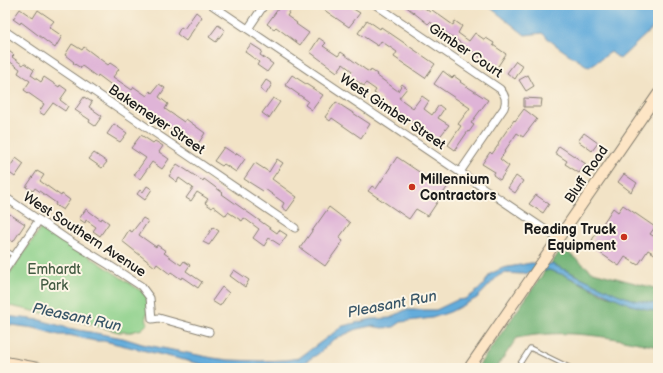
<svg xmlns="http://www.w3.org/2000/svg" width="663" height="373" font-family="'Balsamiq Sans',sans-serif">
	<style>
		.green { fill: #8cd08a; stroke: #547653 }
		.forest { fill: #71b276; stroke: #466749 }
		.water { fill: #64acdb; stroke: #40647c }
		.building { fill: #dfb4d7 }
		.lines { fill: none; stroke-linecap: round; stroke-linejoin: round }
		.lane-casing { stroke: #878071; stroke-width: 5.5 }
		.street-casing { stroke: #878071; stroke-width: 9 }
		.secondary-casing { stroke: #878071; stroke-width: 12 }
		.lane { stroke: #fff; stroke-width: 3.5 }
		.street { stroke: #fff; stroke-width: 7 }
		.secondary { stroke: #fde5c5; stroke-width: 10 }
		.poi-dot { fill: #c8321e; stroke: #fcf5e5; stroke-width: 1.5 }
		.labels { text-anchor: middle; stroke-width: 4; stroke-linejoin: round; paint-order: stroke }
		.street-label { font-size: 14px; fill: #1c1c1c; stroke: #fcf5e5 }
		.poi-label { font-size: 14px; font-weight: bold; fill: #1c1c1c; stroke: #fcf5e5; text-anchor: start }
		.park-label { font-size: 14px; fill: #435b42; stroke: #fcf5e5 }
		.water-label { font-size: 15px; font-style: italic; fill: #395668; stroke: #fcf5e5 }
	</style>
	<rect width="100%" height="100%" fill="#fcf5e5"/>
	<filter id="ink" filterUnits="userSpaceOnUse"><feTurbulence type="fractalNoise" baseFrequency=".025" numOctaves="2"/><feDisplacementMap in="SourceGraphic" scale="8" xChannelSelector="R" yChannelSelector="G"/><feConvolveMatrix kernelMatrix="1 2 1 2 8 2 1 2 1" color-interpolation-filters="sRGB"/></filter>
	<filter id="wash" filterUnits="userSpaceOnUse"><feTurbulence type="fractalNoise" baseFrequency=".012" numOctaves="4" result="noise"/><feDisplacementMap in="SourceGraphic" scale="16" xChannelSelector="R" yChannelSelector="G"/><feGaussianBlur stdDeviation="0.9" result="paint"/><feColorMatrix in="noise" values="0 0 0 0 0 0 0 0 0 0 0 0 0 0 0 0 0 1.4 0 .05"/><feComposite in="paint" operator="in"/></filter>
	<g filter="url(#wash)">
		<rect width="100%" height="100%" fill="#f2e3c6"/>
		<path class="green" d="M43 225 147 295 150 310C145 315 145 318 148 323L142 329 131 332H119L67 318 5 305V280Z"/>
		<g class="forest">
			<path d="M562 248 593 272 658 289V304C650 303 641 302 633 300 604 292 579 274 551 264Z"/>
			<path d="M549 270 564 275 603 294 658 312V347C611 337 564 328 517 338L496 368H477L545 271Z"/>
		</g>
		<g class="water">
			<path d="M487 5H658V23L620 59 611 52 589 67C573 57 556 47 542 33L525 35Z"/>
			<polygon points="531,263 552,264 617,294 634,300 658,304 658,312 631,305 564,275 549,270 522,274 504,273 498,276 477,298 450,312 432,318 401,322 394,327 382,328 371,326 357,329 335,339 318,354 305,362 295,366 283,368 213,367 104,341 95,341 69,335 59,335 34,328 5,324 5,316 40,320 68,328 123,338 142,344 213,358 228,360 261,361 286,360 299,358 343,326 372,319 390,318 405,310 436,310 457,300 466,299 477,291 484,284 490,274 503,268"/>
		</g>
		<g id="blocks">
			<g class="building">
				<polygon points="281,5 294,5 287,16 297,23 296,24 309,33 300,45 276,27 274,29 267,24"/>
				<polygon points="317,5 347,5 360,13 349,27"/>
				<polygon points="404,5 416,5 421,8 422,6 430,12 432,10 453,25 455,21 462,26 458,33 469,41 475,33 485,40 486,38 494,43 493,45 506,54 496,69 458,41 430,22 428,24"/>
				<polygon points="20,9 33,18 38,10 54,21 49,27 62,36 55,48 21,22 20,24 13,19"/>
				<polygon points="196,12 202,17 186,41 177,34 181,27 184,29"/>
				<polygon points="367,20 380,29 381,27 435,64 425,78 394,57 397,52 381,41 378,46 358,33"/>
				<polygon points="218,25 225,30 216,42 209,37"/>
				<polygon points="319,38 326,43 323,46 338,56 341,52 366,70 370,72 371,70 377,74 376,75 398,91 402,84 407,88 399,98 413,108 422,96 429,101 424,109 432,115 439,105 444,109 438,118 449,125 438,139 381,101 382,99 374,93 376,90 366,83 364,86 355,80 353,82 347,78 352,71 343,64 337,72 310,52"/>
				<polygon points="72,44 82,50 84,47 108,65 110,63 119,69 113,77 132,90 134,87 147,96 150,91 152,93 159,84 165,88 159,97 168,104 165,109 184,122 186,119 205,133 198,144 186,135 184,137 161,123 162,121 148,111 147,113 133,104 113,89 114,87 98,75 97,77 82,66 81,68 73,63 74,62 65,55"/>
				<polygon points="251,44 262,51 260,55 273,64 267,72 257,65 259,62 245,52"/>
				<polygon points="5,48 14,55 12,57 23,65 24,63 34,70 31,75 41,82 44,77 59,87 60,85 67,90 60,100 68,106 65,111 53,103 44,115 39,112 44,104 24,90 30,81 18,73 20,69 9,61 5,67"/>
				<polygon points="516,61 523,66 515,79 507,73"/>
				<polygon points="443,71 452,78 454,76 461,81 460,82 488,100 471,123 474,125 469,132 468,131 455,150 448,145 461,126 458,124 470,108 434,84"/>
				<polygon points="292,75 323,95 312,110 305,105 308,101 285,85"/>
				<polygon points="528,75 534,86 526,91 519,80"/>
				<polygon points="266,80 272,84 266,94 260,89"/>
				<polygon points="84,97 92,102 89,107 102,116 95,126 89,122 90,120 75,110"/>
				<polygon points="273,98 280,102 269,118 262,113"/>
				<polygon points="524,98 542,99 541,107 524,107"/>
				<polygon points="336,102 370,124 361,138 332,118 330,121 325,117"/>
				<polygon points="524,109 537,119 523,137 517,133 504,152 505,152 500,159 509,166 500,180 493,175 495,172 482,164 490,152 492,154 499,144 498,143 514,120 515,121"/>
				<polygon points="114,124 127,133 120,142 107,134"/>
				<polygon points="584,133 598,143 592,151 578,141"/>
				<polygon points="141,135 153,143 155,141 163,146 159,152 169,159 162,169 152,162 140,179 134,175 146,158 131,148"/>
				<polygon points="559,146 586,164 579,173 565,164 567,161 555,153"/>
				<polygon points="224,147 236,155 237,153 245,159 236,172 224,164 222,166 214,161"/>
				<polygon points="94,153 107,162 102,168 89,159"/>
				<polygon points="397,157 431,180 433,176 448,186 428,216 416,209 409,219 368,191 372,186 376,189"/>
				<polygon points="16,158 24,164 15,177 7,171"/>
				<polygon points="277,159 283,163 272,179 297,197 287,211 282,207 284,203 265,189 263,191 244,179 255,163 269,172"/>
				<polygon points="177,164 203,181 204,179 223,193 222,194 277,233 279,230 287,235 280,245 269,238 264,246 253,238 259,229 244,218 242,221 228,212 226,216 213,206 212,208 205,203 208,199 197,192 191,201 186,198 193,188 179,178 177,182 169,176"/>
				<polygon points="37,171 44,175 40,181 61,196 62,194 70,200 63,210 55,205 56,203 35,188 33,191 26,187"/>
				<polygon points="624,174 637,183 631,192 618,182"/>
				<polygon points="516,176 523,181 515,193 508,188"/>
				<polygon points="147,186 152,189 145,200 137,194 140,190 143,192"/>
				<polygon points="536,195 549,204 543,213 529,204"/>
				<polygon points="623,205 655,227 650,234 658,239 658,256 648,250 638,265 625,257 619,266 593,248 597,243 592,240 613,208 618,212"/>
				<polygon points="329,207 350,223 339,238 343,241 325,266 300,248"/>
				<polygon points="86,209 101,220 102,218 109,223 100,236 93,231 96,227 86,220 85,223 79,219"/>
				<polygon points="5,211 25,224 13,242 5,237"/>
				<polygon points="143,218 148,221 139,235 156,247 157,245 166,251 164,253 181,265 184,261 190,265 186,271 202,282 198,288 182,277 181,279 171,272 170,274 157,264 155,267 122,241 129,230 132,232"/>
				<polygon points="213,227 219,231 209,245 203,242"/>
				<polygon points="234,270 249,280 245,287 230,276"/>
				<polygon points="222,287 229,293 220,306 212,301"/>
			</g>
		</g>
	</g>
	<g filter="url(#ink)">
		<use href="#blocks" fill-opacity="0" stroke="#878071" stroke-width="1"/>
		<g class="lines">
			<defs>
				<g id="lane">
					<polyline points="5,250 15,256"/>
					<polyline points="517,368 530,348 571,368"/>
				</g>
				<g id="street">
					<polyline points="212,5 559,239"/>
					<path d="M376 5 500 89C505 95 507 100 504 108L460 172"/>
					<polyline points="248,29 264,5"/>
					<polyline points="5,31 295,228"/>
					<polyline points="5,197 65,238 109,265 141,286 150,298 152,319 159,318 209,332"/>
					<polyline points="5,270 39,220"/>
				</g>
				<g id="secondary">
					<polyline points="5,362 38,368"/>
					<polyline points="469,368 658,94"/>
				</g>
			</defs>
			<use href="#lane" class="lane-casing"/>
			<use href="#street" class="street-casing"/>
			<use href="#secondary" class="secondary-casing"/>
			<use href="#lane" class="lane"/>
			<use href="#street" class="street"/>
			<use href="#secondary" class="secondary"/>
		</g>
	</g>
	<g class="poi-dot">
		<circle cx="412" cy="187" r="4"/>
		<circle cx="624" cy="237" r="4"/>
	</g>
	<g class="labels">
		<g class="street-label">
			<text transform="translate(466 50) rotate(34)" y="5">Gimber Court</text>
			<text transform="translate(393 111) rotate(34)" y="5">West Gimber Street</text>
			<text transform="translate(157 119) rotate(34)" y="5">Bakemeyer Street</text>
			<text transform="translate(586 174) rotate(-56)" y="5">Bluff Road</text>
			<text transform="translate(85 234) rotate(33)" y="5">West Southern Avenue</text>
		</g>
		<g class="poi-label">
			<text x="420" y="184">Millennium<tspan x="420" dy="16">Contractors</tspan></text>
			<text x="616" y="234" text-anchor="end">Reading Truck<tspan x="616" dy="16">Equipment</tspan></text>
		</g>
		<g class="park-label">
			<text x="54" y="274">Emhardt<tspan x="54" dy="16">Park</tspan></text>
		</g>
		<g class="water-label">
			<text transform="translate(392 304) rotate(-11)" y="5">Pleasant Run</text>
			<text transform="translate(77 317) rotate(12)" y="5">Pleasant Run</text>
		</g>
	</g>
	<rect width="663" height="373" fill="none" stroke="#fcf5e5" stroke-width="20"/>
</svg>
